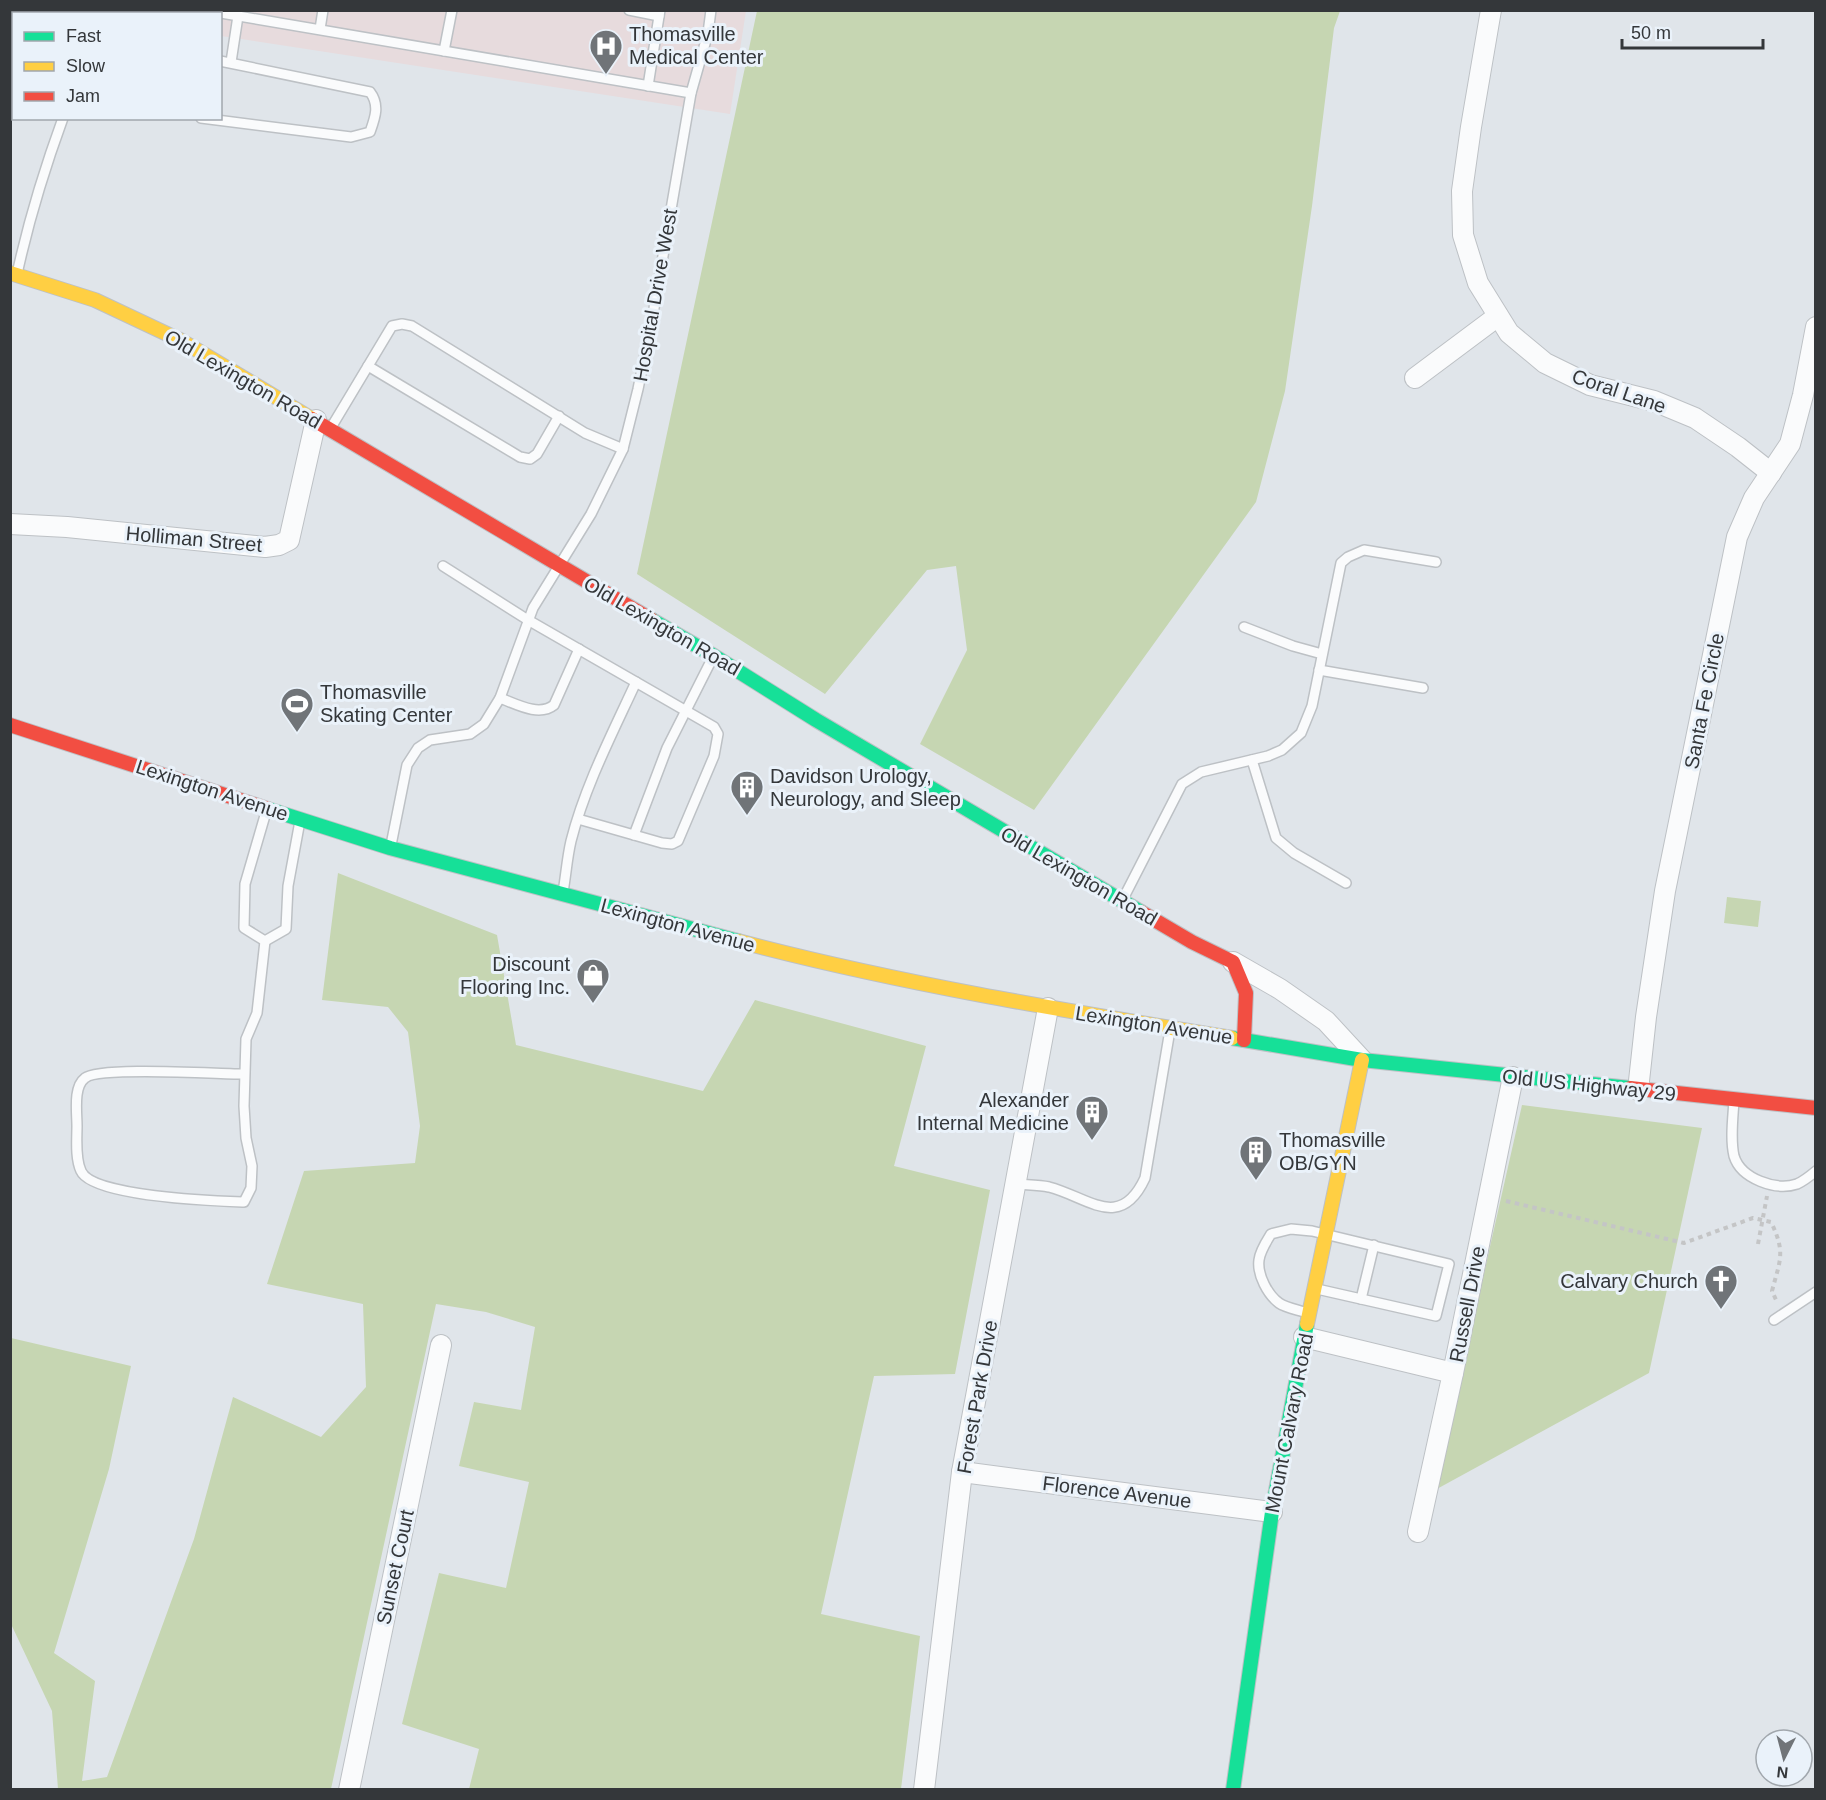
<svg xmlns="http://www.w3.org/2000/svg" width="1826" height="1800" font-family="Helvetica,sans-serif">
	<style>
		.medical { fill: #e7dbdd }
		.green { fill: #c6d6b2 }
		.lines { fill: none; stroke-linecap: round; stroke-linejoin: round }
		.lane-casing { stroke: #bdc1c5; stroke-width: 12 }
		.street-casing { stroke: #bdc1c5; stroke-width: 22 }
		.fast-casing { stroke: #bdc1c5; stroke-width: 16 }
		.slow-casing { stroke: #bdc1c5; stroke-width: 16 }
		.jam-casing { stroke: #bdc1c5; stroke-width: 16 }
		.path { stroke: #c4c5c6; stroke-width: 4; stroke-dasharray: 4.5 4.5; stroke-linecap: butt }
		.lane { stroke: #fafbfc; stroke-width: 9 }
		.street { stroke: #fafbfc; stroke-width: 20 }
		.fast { stroke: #16e098; stroke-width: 14 }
		.slow { stroke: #ffcf43; stroke-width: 14 }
		.jam { stroke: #f24e42; stroke-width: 14 }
		.labels { text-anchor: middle; stroke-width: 6; stroke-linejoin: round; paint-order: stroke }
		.poi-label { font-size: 20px; fill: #34373a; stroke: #eaf2fa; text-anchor: start }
		.street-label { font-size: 20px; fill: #34373a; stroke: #eaf2fa }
	</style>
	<rect width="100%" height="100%" fill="#e0e5ea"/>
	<polygon class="medical" points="88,11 746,11 730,114 221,36 220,14 97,14"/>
	<g class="green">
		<polygon points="757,11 1340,11 1334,28 1312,206 1285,391 1256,502 1034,810 920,744 967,650 956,566 927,570 825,694 637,574"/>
		<polygon points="338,873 497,935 516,1045 703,1091 755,1000 926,1046 894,1166 990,1190 955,1374 874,1376 821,1614 920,1636 901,1789 469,1789 479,1749 402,1724 439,1573 506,1588 529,1482 459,1466 474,1402 521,1410 535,1327 486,1312 436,1304 331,1789 58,1789 52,1711 11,1624 11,1338 131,1366 109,1469 54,1653 95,1681 82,1781 107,1777 194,1539 233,1397 321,1437 366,1387 363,1304 267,1284 304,1171 415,1163 420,1126 408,1032 388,1007 322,1000"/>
		<polygon points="1727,897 1761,901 1758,927 1724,923"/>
		<polygon points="1522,1105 1702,1128 1649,1373 1435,1490"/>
	</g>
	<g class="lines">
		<defs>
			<g id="lane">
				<polyline points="115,10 116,14"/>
				<polyline points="629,10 659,16"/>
				<polyline points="155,14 163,11 209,11 691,93"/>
				<polyline points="320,29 323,10"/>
				<polyline points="10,39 14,40"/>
				<polyline points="444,51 452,10"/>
				<polyline points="231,62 238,16"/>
				<polyline points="648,86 660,10"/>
				<path d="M201 118 351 137 370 132C375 118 380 105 370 92L220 61"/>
				<path d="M17 274C29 219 44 170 63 118"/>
				<polyline points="368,366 520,457 530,459 537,454 559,416"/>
				<polyline points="332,426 392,326 402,324 412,326 585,433 623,449"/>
				<polyline points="443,566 528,620 714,727 718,734 714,756 678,841 672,844 662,843 578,819"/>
				<polyline points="1244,627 1293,646 1322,654"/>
				<polyline points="1319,670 1423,688"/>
				<path d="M500 698C516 704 539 717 554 705L579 649"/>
				<polyline points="1252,760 1276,838 1294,853 1346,883"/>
				<polyline points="266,812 245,884 244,928 265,941 286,929 288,886 300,821"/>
				<polyline points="634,835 667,748 713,657"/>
				<polyline points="391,845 407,765 418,748 430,740 470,734 484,724 500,698 533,608 591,514 623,449 638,389 652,320 691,93 708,33 711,10"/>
				<path d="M563 892C566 875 567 858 571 841 585 786 612 734 636 682"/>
				<polyline points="1123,899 1182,784 1201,772 1268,756 1282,750 1301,733 1312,706 1341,563 1348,557 1364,550 1436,562"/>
				<path d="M244 1074C218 1074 99 1066 85 1078 73 1087 77 1112 77 1126 77 1139 75 1158 81 1171 92 1197 216 1201 244 1202L251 1188 252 1166 246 1138 244 1106 246 1039 257 1013 265 941"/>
				<path d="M1734 1100C1733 1118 1730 1139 1734 1156 1741 1179 1776 1191 1797 1184 1804 1181 1810 1176 1816 1171"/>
				<path d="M1016 1184C1026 1185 1039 1185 1049 1187 1088 1197 1120 1232 1145 1178L1170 1030"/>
				<polyline points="1361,1299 1374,1245"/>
				<path d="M1307 1313C1299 1310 1286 1308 1279 1303 1268 1295 1257 1275 1259 1260 1260 1251 1266 1242 1271 1234L1291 1229 1312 1231 1449 1264 1436 1316 1317 1289"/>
				<polyline points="1774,1320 1816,1292"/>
			</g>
			<g id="street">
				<polyline points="1491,10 1471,127 1462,191 1463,235 1478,283 1509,333 1545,363 1590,385 1654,401 1695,418 1738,447 1771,473"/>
				<polyline points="1415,378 1498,316"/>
				<polyline points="10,524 67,527 265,547 279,545 289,540 316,420"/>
				<polyline points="1233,962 1280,989 1326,1021 1362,1060"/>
				<polyline points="1638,1090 1646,1017 1665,891 1737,537 1754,498 1790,444 1803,395 1816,327"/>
				<polyline points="1304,1337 1453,1373"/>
				<polyline points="962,1472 1272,1512"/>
				<polyline points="1418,1532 1453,1373 1513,1077"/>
				<polyline points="349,1790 441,1345"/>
				<polyline points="924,1790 962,1472 1048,1008"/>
			</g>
			<g id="fast">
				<polyline points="652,620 714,656 816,720 1141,912"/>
				<polyline points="268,809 390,848 738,941"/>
				<polyline points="1232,1038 1362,1060 1630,1088"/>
				<polyline points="1233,1790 1272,1512 1307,1324"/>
			</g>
			<g id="slow">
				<polyline points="10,273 95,300 182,341 312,419"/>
				<path d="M738 941C900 984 1067 1011 1232 1038"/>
				<polyline points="1307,1324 1362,1060"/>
			</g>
			<g id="jam">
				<polyline points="312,419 652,620"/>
				<polyline points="10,725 268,809"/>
				<polyline points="1141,912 1192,942 1233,962 1246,993 1244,1040"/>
				<polyline points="1630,1088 1816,1108"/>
			</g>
		</defs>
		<use href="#lane" class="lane-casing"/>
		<use href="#street" class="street-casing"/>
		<use href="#fast" class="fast-casing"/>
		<use href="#slow" class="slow-casing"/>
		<use href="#jam" class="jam-casing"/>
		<g class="path">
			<path d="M1506 1201 1684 1243 1753 1218 1771 1222C1786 1253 1780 1260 1772 1291L1777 1302"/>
			<polyline points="1758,1244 1767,1196"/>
		</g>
		<use href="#lane" class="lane"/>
		<use href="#street" class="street"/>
		<use href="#fast" class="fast"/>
		<use href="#slow" class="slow"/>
		<use href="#jam" class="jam"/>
	</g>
	<defs>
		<symbol id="hospital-pin" viewBox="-11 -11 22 30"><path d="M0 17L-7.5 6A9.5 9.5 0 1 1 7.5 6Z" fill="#707478" stroke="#eaf2fa"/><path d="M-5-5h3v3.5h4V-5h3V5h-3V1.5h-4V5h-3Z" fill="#fff"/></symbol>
		<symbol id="stadium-pin" viewBox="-11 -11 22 30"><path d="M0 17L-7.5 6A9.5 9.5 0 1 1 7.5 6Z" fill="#707478" stroke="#eaf2fa"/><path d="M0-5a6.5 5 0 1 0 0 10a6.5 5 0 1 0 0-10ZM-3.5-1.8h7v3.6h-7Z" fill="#fff"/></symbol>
		<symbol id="building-pin" viewBox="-11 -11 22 30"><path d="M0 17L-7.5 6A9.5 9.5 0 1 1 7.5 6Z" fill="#707478" stroke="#eaf2fa"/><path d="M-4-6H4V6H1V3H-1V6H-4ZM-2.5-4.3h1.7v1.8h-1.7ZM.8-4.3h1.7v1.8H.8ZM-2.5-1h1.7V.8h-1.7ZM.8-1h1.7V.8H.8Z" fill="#fff"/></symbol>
		<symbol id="shop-pin" viewBox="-11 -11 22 30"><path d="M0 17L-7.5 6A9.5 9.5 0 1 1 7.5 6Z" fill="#707478" stroke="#eaf2fa"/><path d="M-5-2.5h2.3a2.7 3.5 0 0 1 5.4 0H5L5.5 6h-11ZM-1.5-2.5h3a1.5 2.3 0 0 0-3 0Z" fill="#fff"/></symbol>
		<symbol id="church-pin" viewBox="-11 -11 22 30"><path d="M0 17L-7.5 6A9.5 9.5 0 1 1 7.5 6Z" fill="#707478" stroke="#eaf2fa"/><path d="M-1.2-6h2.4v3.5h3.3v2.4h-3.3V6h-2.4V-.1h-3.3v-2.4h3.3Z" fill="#fff"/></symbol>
	</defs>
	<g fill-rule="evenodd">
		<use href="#hospital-pin" x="587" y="27" width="38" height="52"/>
		<use href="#stadium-pin" x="278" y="685" width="38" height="52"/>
		<use href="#building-pin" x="728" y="768" width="38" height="52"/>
		<use href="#shop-pin" x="574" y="956" width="38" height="52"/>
		<use href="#building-pin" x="1073" y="1093" width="38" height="52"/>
		<use href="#building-pin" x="1237" y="1133" width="38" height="52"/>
		<use href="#church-pin" x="1702" y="1262" width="38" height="52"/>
	</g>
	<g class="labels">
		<g class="poi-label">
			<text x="629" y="41">Thomasville<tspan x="629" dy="23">Medical Center</tspan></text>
			<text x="320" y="699">Thomasville<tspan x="320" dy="23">Skating Center</tspan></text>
			<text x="770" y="783">Davidson Urology,<tspan x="770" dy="23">Neurology, and Sleep</tspan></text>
			<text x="570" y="971" text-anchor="end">Discount<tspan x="570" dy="23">Flooring Inc.</tspan></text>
			<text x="1069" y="1107" text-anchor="end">Alexander<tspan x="1069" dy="23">Internal Medicine</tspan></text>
			<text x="1279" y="1147">Thomasville<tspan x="1279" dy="23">OB/GYN</tspan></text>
			<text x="1698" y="1288" text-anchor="end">Calvary Church</text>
		</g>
		<g class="street-label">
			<text transform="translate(655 295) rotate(-80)" y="7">Hospital Drive West</text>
			<text transform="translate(243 379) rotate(30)" y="7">Old Lexington Road</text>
			<text transform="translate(1619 391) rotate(19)" y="7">Coral Lane</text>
			<text transform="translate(194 539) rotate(5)" y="7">Holliman Street</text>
			<text transform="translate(662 626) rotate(30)" y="7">Old Lexington Road</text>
			<text transform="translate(1704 701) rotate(-79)" y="7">Santa Fe Circle</text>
			<text transform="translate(212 790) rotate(18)" y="7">Lexington Avenue</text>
			<text transform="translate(1079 876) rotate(30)" y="7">Old Lexington Road</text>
			<text transform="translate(678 925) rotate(15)" y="7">Lexington Avenue</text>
			<text transform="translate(1154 1025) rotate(9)" y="7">Lexington Avenue</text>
			<text transform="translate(1589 1085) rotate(6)" y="7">Old US Highway 29</text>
			<text transform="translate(1467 1304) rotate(-79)" y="7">Russell Drive</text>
			<text transform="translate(977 1397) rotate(-80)" y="7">Forest Park Drive</text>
			<text transform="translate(1289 1423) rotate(-79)" y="7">Mount Calvary Road</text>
			<text transform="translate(1117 1492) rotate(7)" y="7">Florence Avenue</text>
			<text transform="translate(395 1567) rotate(-78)" y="7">Sunset Court</text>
		</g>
	</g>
	<rect width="1826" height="1800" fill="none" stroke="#34373a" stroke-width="24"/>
	<rect x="12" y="12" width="210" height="108" fill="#eaf2fa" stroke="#a1a7ad" stroke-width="1.5"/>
	<rect x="24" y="32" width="30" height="9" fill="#16e098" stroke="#a1a7ad" stroke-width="1.5"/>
	<text x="66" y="42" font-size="18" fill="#34373a">Fast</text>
	<rect x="24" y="62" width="30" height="9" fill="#ffcf43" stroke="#a1a7ad" stroke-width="1.5"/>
	<text x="66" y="72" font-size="18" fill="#34373a">Slow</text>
	<rect x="24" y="92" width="30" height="9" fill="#f24e42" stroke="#a1a7ad" stroke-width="1.5"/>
	<text x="66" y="102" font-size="18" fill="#34373a">Jam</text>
	<g transform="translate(1784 1758) rotate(186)"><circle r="28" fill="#eaf2fa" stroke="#a1a7ad" stroke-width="1.5"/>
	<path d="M0-4.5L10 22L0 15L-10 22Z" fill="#707478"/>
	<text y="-9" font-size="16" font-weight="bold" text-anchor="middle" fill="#34373a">N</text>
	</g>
	<path d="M1622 39v9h141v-9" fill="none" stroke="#34373a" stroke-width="3"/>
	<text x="1631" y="39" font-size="18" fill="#34373a" stroke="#eaf2fa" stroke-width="4.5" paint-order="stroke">50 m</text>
</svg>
